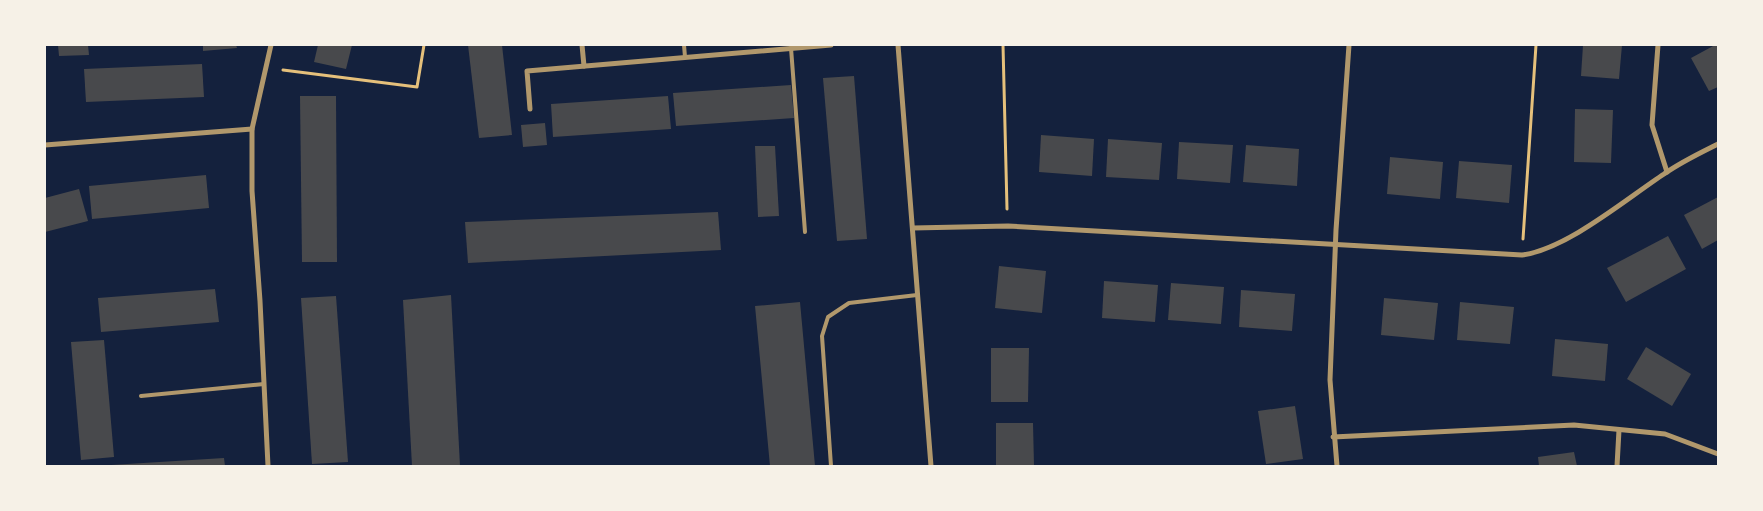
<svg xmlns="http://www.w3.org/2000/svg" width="1763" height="511" font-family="'Noto Sans',sans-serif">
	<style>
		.building { fill: #48494c }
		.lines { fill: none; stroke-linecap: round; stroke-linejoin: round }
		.path { stroke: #e5c07b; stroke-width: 3 }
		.service { stroke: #b1986c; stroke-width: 4 }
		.minor { stroke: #b1986c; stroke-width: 5 }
	</style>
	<rect width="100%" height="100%" fill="#14213d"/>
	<g class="building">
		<polygon points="58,45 88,45 89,55 59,56"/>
		<polygon points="203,45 236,45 237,48 203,51"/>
		<polygon points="318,45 352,45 346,69 314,62"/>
		<polygon points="468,45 502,45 512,135 479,138"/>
		<polygon points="1583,45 1622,45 1619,79 1581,76"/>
		<polygon points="1715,45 1718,45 1718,87 1709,91 1691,58"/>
		<polygon points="202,64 204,97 86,102 84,69"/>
		<polygon points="854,76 867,239 837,241 823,78"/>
		<polygon points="791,85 794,118 676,126 673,93"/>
		<polygon points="300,96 336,96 337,262 302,262"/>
		<polygon points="668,96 671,129 553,137 551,104"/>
		<polygon points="1575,109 1613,110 1611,163 1574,162"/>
		<polygon points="545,123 547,145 523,147 521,125"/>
		<polygon points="1041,135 1094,139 1092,176 1039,172"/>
		<polygon points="1108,139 1162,143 1159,180 1106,177"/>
		<polygon points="1179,142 1233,145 1230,183 1177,179"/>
		<polygon points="1246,145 1299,149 1297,186 1243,182"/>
		<polygon points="755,146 775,146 779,216 758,217"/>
		<polygon points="1390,157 1443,162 1440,199 1387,194"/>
		<polygon points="1459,161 1512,165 1509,203 1456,198"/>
		<polygon points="206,175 209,208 92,219 89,186"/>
		<polygon points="79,189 88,221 45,232 45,198"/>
		<polygon points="1718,197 1718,240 1702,249 1684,215"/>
		<polygon points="718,212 721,250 468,263 465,222"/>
		<polygon points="1668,236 1686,269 1626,302 1607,268"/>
		<polygon points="999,266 1046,271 1042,313 995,308"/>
		<polygon points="1104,281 1158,285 1155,322 1102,318"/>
		<polygon points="1171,283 1224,287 1221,324 1168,320"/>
		<polygon points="215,289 219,322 101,332 98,298"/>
		<polygon points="1241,290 1295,294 1292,331 1239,327"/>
		<polygon points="451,295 460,466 412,466 403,300"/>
		<polygon points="336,296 348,462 312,464 301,298"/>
		<polygon points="1384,298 1438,303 1434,340 1381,335"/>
		<polygon points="800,302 815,466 770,466 755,306"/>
		<polygon points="1460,302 1514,307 1510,344 1457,340"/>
		<polygon points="1555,339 1608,344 1605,381 1552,376"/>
		<polygon points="104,340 114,457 81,460 71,342"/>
		<polygon points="1646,347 1691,374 1672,406 1627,379"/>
		<polygon points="991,348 1029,348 1028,402 991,402"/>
		<polygon points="1295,406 1303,459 1266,464 1258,411"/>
		<polygon points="996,423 1033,423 1034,466 996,466"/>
		<polygon points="1574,452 1577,466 1539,466 1538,457"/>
		<polygon points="224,458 225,466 111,466 111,465"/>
	</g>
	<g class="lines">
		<g class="path">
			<polyline points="1003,45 1007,209"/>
			<polyline points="283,70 417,87 424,45"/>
			<polyline points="1523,239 1536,45"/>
		</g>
		<g class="service">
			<polyline points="684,45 685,57"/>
			<polyline points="791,48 805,232"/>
			<polyline points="141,396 264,384"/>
			<polyline points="831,466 822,336 828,317 849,303 917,295"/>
		</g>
		<g class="minor">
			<polyline points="582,45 584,66"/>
			<polyline points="898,45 931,466"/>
			<polyline points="1658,45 1652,125 1667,172"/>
			<polyline points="530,109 527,71 831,45"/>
			<polyline points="45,145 252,129"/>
			<path d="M913 228 1008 226 1522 255C1567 249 1626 199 1664 174 1681 162 1700 153 1718 144"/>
			<polyline points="1333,437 1574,425 1665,434 1718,454"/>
			<polyline points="268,466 260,301 252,191 252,129 271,45"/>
			<polyline points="1337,466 1330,380 1336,230 1349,45"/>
			<polyline points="1617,466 1619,430"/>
		</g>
	</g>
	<rect width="1763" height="511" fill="none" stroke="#f6f1e7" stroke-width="92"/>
</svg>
